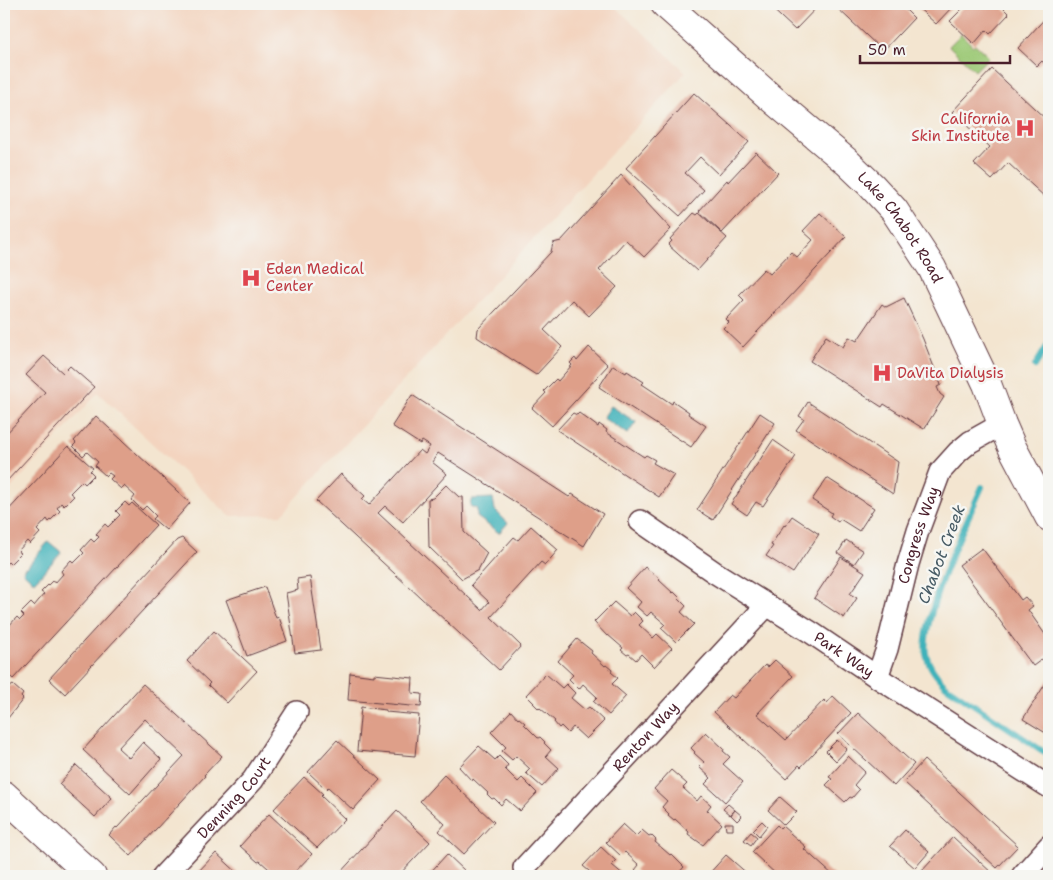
<svg xmlns="http://www.w3.org/2000/svg" width="1053" height="880" font-family="'Shantell Sans',sans-serif">
	<style>
		.built { fill: #f3d4bf }
		.green { fill: #9cc976; stroke: #737450 }
		.water { fill: #41b2ba; stroke: #466872 }
		.lines { fill: none; stroke-linecap: round; stroke-linejoin: round }
		.stream { stroke: #41b2ba; stroke-width: 6 }
		.building { fill: #de9f89 }
		.street-casing { stroke: #633d44; stroke-width: 24 }
		.secondary-casing { stroke: #633d44; stroke-width: 30 }
		.street { stroke: #fff; stroke-width: 21 }
		.secondary { stroke: #fff; stroke-width: 28 }
		.labels { text-anchor: middle; stroke-width: 5; stroke-linejoin: round; paint-order: stroke }
		.health-label { font-size: 15px; fill: #be3a42; stroke: #f6f6f2; text-anchor: start }
		.street-label { font-size: 15px; fill: #4a1f2b; stroke: #f6f6f2 }
		.water-label { font-size: 16px; font-style: italic; fill: #465a64; stroke: #f6f6f2 }
	</style>
	<rect width="100%" height="100%" fill="#f6f6f2"/>
	<filter id="ink" filterUnits="userSpaceOnUse"><feTurbulence type="fractalNoise" baseFrequency=".02" numOctaves="2"/><feDisplacementMap in="SourceGraphic" scale="10" xChannelSelector="R" yChannelSelector="G"/><feConvolveMatrix kernelMatrix="1 2 1 2 8 2 1 2 1" color-interpolation-filters="sRGB"/></filter>
	<filter id="wash" filterUnits="userSpaceOnUse"><feTurbulence type="fractalNoise" baseFrequency=".0096" numOctaves="4" result="noise"/><feDisplacementMap in="SourceGraphic" scale="20" xChannelSelector="R" yChannelSelector="G"/><feGaussianBlur stdDeviation="1.12" result="paint"/><feColorMatrix in="noise" values="0 0 0 0 0 0 0 0 0 0 0 0 0 0 0 0 0 1.4 0 .05"/><feComposite in="paint" operator="in"/></filter>
	<g filter="url(#wash)">
		<rect width="100%" height="100%" fill="#f3e5d0"/>
		<polygon class="built" points="4,4 612,4 686,72 281,515 230,516 98,393 4,496"/>
		<polygon class="green" points="961,34 973,46 975,44 989,57 975,71 949,46"/>
		<g class="water">
			<polygon points="611,406 636,422 628,434 603,418"/>
			<polygon points="493,498 495,510 508,523 499,533 477,517 477,509 470,506 471,501 472,499"/>
			<polygon points="49,542 60,551 61,553 34,582 23,572 24,568 28,566 47,543"/>
		</g>
		<g class="lines">
			<g class="stream">
				<polyline points="1035,366 1049,343"/>
				<path d="M982 487C963 530 941 573 930 619 927 630 924 643 926 654 929 667 936 676 946 686L1044 752"/>
			</g>
		</g>
		<g id="blocks">
			<g class="building">
				<polygon points="767,4 820,4 795,30"/>
				<polygon points="833,4 900,4 914,18 883,51"/>
				<polygon points="914,4 953,4 954,5 936,24"/>
				<polygon points="967,4 1009,4 1004,9 1009,14 990,34 986,30 974,44 950,21"/>
				<polygon points="1049,14 1049,68 1042,61 1037,66 1018,48"/>
				<polygon points="992,69 1049,122 1049,195 1046,198 1008,163 992,180 974,164 990,147 952,112"/>
				<polygon points="694,93 749,142 719,175 700,157 685,173 704,190 680,216 626,168"/>
				<polygon points="756,152 778,173 722,233 699,211 727,180 728,182"/>
				<polygon points="621,175 671,229 644,257 626,240 599,270 617,287 589,316 572,300 544,330 562,347 536,375 477,337 478,329 551,252 553,243 561,241"/>
				<polygon points="694,213 697,215 699,213 727,238 697,271 668,245 672,241 670,239"/>
				<polygon points="820,213 846,237 743,347 723,328 729,322 726,319 744,300 739,295 764,269 770,274 791,252 797,257 813,240 803,231"/>
				<polygon points="904,298 923,339 941,385 937,387 940,394 944,397 924,429 884,404 882,407 810,361 826,336 843,347 849,337 857,341 882,304 886,307"/>
				<polygon points="589,347 608,365 552,426 532,408 546,393 544,391 556,379 558,381 572,365 570,363 575,358 577,361"/>
				<polygon points="44,356 63,373 70,366 94,387 6,482 4,479 4,436 45,392 26,375"/>
				<polygon points="613,365 626,373 627,371 644,382 642,384 672,404 673,401 689,412 688,414 706,426 691,447 599,387"/>
				<polygon points="412,395 569,497 572,494 603,514 584,546 438,453 432,462 447,474 403,522 385,506 378,513 482,610 489,602 471,585 514,537 518,540 531,526 558,550 545,565 541,562 491,617 521,646 499,670 316,501 341,474 365,496 362,499 369,505 420,450 425,454 430,446 422,441 420,444 392,426"/>
				<polygon points="808,402 898,462 893,494 796,430 804,419 799,416"/>
				<polygon points="573,413 577,415 579,413 598,427 599,424 607,430 606,432 644,457 646,455 655,460 653,463 674,475 659,497 557,430"/>
				<polygon points="760,413 775,423 713,520 697,510"/>
				<polygon points="96,416 190,503 166,530 153,519 156,516 146,506 142,510 132,500 135,496 124,486 121,489 110,479 113,476 109,473 106,476 95,466 98,462 87,452 83,456 73,446 76,443 74,441"/>
				<polygon points="773,440 796,456 763,506 756,502 747,515 731,504"/>
				<polygon points="68,446 93,468 90,471 94,475 85,484 82,481 70,493 74,496 64,506 61,503 57,508 60,511 49,522 47,519 37,530 40,533 30,544 27,541 18,551 21,553 10,564 8,562 4,566 4,515"/>
				<polygon points="827,478 874,508 859,531 840,519 838,522 830,516 832,513 812,500"/>
				<polygon points="446,485 459,497 463,497 464,532 487,553 478,570 462,579 429,547 428,499 433,498"/>
				<polygon points="125,502 129,506 132,503 156,525 13,679 4,671 4,638 10,631 7,628 17,617 20,620 24,616 21,613 31,603 34,606 44,594 41,592 52,581 55,583 63,574 61,571 71,560 74,563 84,553 81,550 91,539 94,542 99,537 96,534 105,524 108,527 120,515 116,511"/>
				<polygon points="792,516 819,534 793,573 766,556 773,546 771,545 784,525 785,526"/>
				<polygon points="182,538 197,552 65,694 49,679 177,540"/>
				<polygon points="846,540 863,551 854,564 838,553"/>
				<polygon points="982,548 1021,600 1025,597 1033,606 1028,610 1049,640 1049,654 1033,666 959,565"/>
				<polygon points="841,557 865,572 850,594 857,598 844,618 814,598"/>
				<polygon points="645,567 660,579 659,580 673,593 674,592 680,598 679,599 686,606 681,612 694,624 676,642 661,628 665,624 651,612 647,616 637,607 641,602 626,588"/>
				<polygon points="310,577 321,650 295,653 286,593 298,590 297,579"/>
				<polygon points="265,587 276,618 279,617 287,641 247,656 226,600"/>
				<polygon points="614,602 630,616 634,612 643,621 639,625 653,638 657,634 672,648 654,667 641,654 636,660 629,654 627,655 621,650 623,648 608,635 607,636 594,622"/>
				<polygon points="214,631 257,671 227,703 208,685 210,683 187,661"/>
				<polygon points="577,639 592,651 591,653 605,666 606,665 612,670 611,672 618,678 612,684 626,696 609,715 593,701 597,697 583,684 579,689 569,679 573,675 558,661"/>
				<polygon points="775,660 793,676 757,714 786,740 824,700 827,703 833,696 851,713 801,767 799,765 786,779 714,712 730,695 734,698 765,665 768,667"/>
				<polygon points="350,673 374,676 374,674 413,678 412,693 422,694 421,707 348,700"/>
				<polygon points="546,674 562,688 566,684 575,693 571,698 585,710 589,707 604,721 586,739 573,727 568,733 561,726 559,728 554,722 555,721 540,708 539,709 533,703 534,703 526,695"/>
				<polygon points="1049,678 1049,735 1023,719"/>
				<polygon points="4,681 10,687 13,685 23,694 21,697 23,699 4,723"/>
				<polygon points="143,684 222,756 204,775 205,776 131,856 109,835 116,827 117,828 184,756 145,719 118,748 129,758 143,742 161,759 130,794 83,750"/>
				<polygon points="361,707 386,710 386,712 419,715 415,756 357,751"/>
				<polygon points="511,711 518,719 519,718 525,723 524,724 538,738 540,737 545,742 544,743 551,750 546,756 559,768 542,787 526,773 530,769 516,756 512,760 502,751 506,747 491,732"/>
				<polygon points="858,713 914,764 894,786 838,734"/>
				<polygon points="706,732 724,749 723,751 730,757 723,764 743,782 725,802 705,784 711,778 699,767 704,762 694,753 695,752 691,748"/>
				<polygon points="337,740 380,780 353,810 328,787 326,789 308,772"/>
				<polygon points="837,740 847,749 836,761 826,751"/>
				<polygon points="479,746 495,760 499,756 508,765 505,769 518,782 522,778 537,793 520,811 506,799 501,805 494,798 492,799 487,794 488,793 473,779 472,781 459,767"/>
				<polygon points="848,756 865,772 854,785 859,790 852,798 850,797 845,802 826,785 832,779 829,777"/>
				<polygon points="924,760 1018,846 997,868 904,782"/>
				<polygon points="76,765 112,798 95,817 59,784"/>
				<polygon points="671,770 687,784 683,788 697,801 701,796 711,805 707,810 722,824 703,845 688,834 689,832 675,819 674,820 668,815 669,814 662,807 667,801 654,789"/>
				<polygon points="444,775 494,822 464,854 439,831 445,824 420,801"/>
				<polygon points="304,777 323,794 321,796 345,819 317,848 274,809"/>
				<polygon points="780,797 797,812 784,825 768,810"/>
				<polygon points="728,804 735,810 730,815 723,809"/>
				<polygon points="735,810 742,816 737,821 731,815"/>
				<polygon points="397,811 430,842 398,876 337,876"/>
				<polygon points="269,814 312,854 291,876 277,876 260,861 258,862 240,846"/>
				<polygon points="762,821 767,826 759,836 753,830"/>
				<polygon points="725,823 733,823 733,830 726,830"/>
				<polygon points="623,824 636,836 642,830 649,836 651,835 656,840 655,842 670,855 671,854 684,867 676,876 651,876 649,874 647,876 642,876 635,870 639,865 625,852 621,856 606,842"/>
				<polygon points="777,825 780,828 782,826 806,847 804,849 834,876 778,876 752,852"/>
				<polygon points="905,830 929,852 915,868 890,846"/>
				<polygon points="751,832 757,837 751,845 744,840"/>
				<polygon points="953,837 993,874 990,876 925,876 921,872"/>
				<polygon points="601,847 616,861 612,865 625,876 595,876 583,866"/>
				<polygon points="216,853 241,876 194,876"/>
				<polygon points="447,854 465,871 460,876 427,876"/>
				<polygon points="726,855 750,876 707,876"/>
				<polygon points="5,869 14,876 4,876 4,871"/>
			</g>
		</g>
	</g>
	<g filter="url(#ink)">
		<use href="#blocks" fill-opacity="0" stroke="#633d44" stroke-width="1"/>
		<g class="lines">
			<defs>
				<g id="street">
					<path id="s1" d="M640 521 714 572 812 633 877 677 1049 787"/>
					<path id="s2" d="M877 677 887 649 908 564 918 531 940 472 958 452 970 442 1002 424"/>
					<path id="s3" d="M524 868 767 605"/>
					<path id="s4" d="M163 876 253 780 297 712"/>
					<polyline points="1022,876 1049,846"/>
				</g>
				<g id="secondary">
					<path id="s5" d="M665 4 771 98 847 162 871 185 894 210 932 268 987 384 1002 424 1012 447 1049 517"/>
					<polyline points="4,795 92,876"/>
				</g>
			</defs>
			<use href="#street" class="street-casing"/>
			<use href="#secondary" class="secondary-casing"/>
			<use href="#street" class="street"/>
			<use href="#secondary" class="secondary"/>
		</g>
	</g>
	<defs>
		<symbol id="hospital-bare" viewBox="-9 -9 18 18"><path d="M-5-5h3v3.5h4V-5h3V5h-3V1.5h-4V5h-3Z" fill="#e0444e" stroke="#f6f6f2" stroke-width="2.5" paint-order="stroke"/></symbol>
	</defs>
	<g fill-rule="evenodd">
		<use href="#hospital-bare" x="1011" y="114" width="28" height="28"/>
		<use href="#hospital-bare" x="237" y="264" width="28" height="28"/>
		<use href="#hospital-bare" x="868" y="359" width="28" height="28"/>
	</g>
	<g class="labels">
		<g class="health-label">
			<text x="1010" y="124" text-anchor="end">California<tspan x="1010" dy="17">Skin Institute</tspan></text>
			<text x="266" y="274">Eden Medical<tspan x="266" dy="17">Center</tspan></text>
			<text x="897" y="378">DaVita Dialysis</text>
		</g>
		<g class="street-label">
			<text dy="5" stroke="none"><textPath href="#s5" startOffset="326">Lake Chabot Road</textPath></text>
			<text dy="5" stroke="none"><textPath href="#s2" startOffset="148">Congress Way</textPath></text>
			<text dy="5" stroke="none"><textPath href="#s1" startOffset="244">Park Way</textPath></text>
			<text dy="5" stroke="none"><textPath href="#s3" startOffset="179">Renton Way</textPath></text>
			<text dy="5" stroke="none"><textPath href="#s4" startOffset="106">Denning Court</textPath></text>
		</g>
		<g class="water-label">
			<text transform="translate(941 554) rotate(-69)" y="6">Chabot Creek</text>
		</g>
	</g>
	<rect width="1053" height="880" fill="none" stroke="#f6f6f2" stroke-width="20"/>
	<path d="M860 55v8h150v-8" fill="none" stroke="#4a1f2b" stroke-width="2.5"/>
	<text x="868" y="55" font-size="15" fill="#4a1f2b" stroke="#f6f6f2" stroke-width="4" paint-order="stroke">50 m</text>
</svg>
